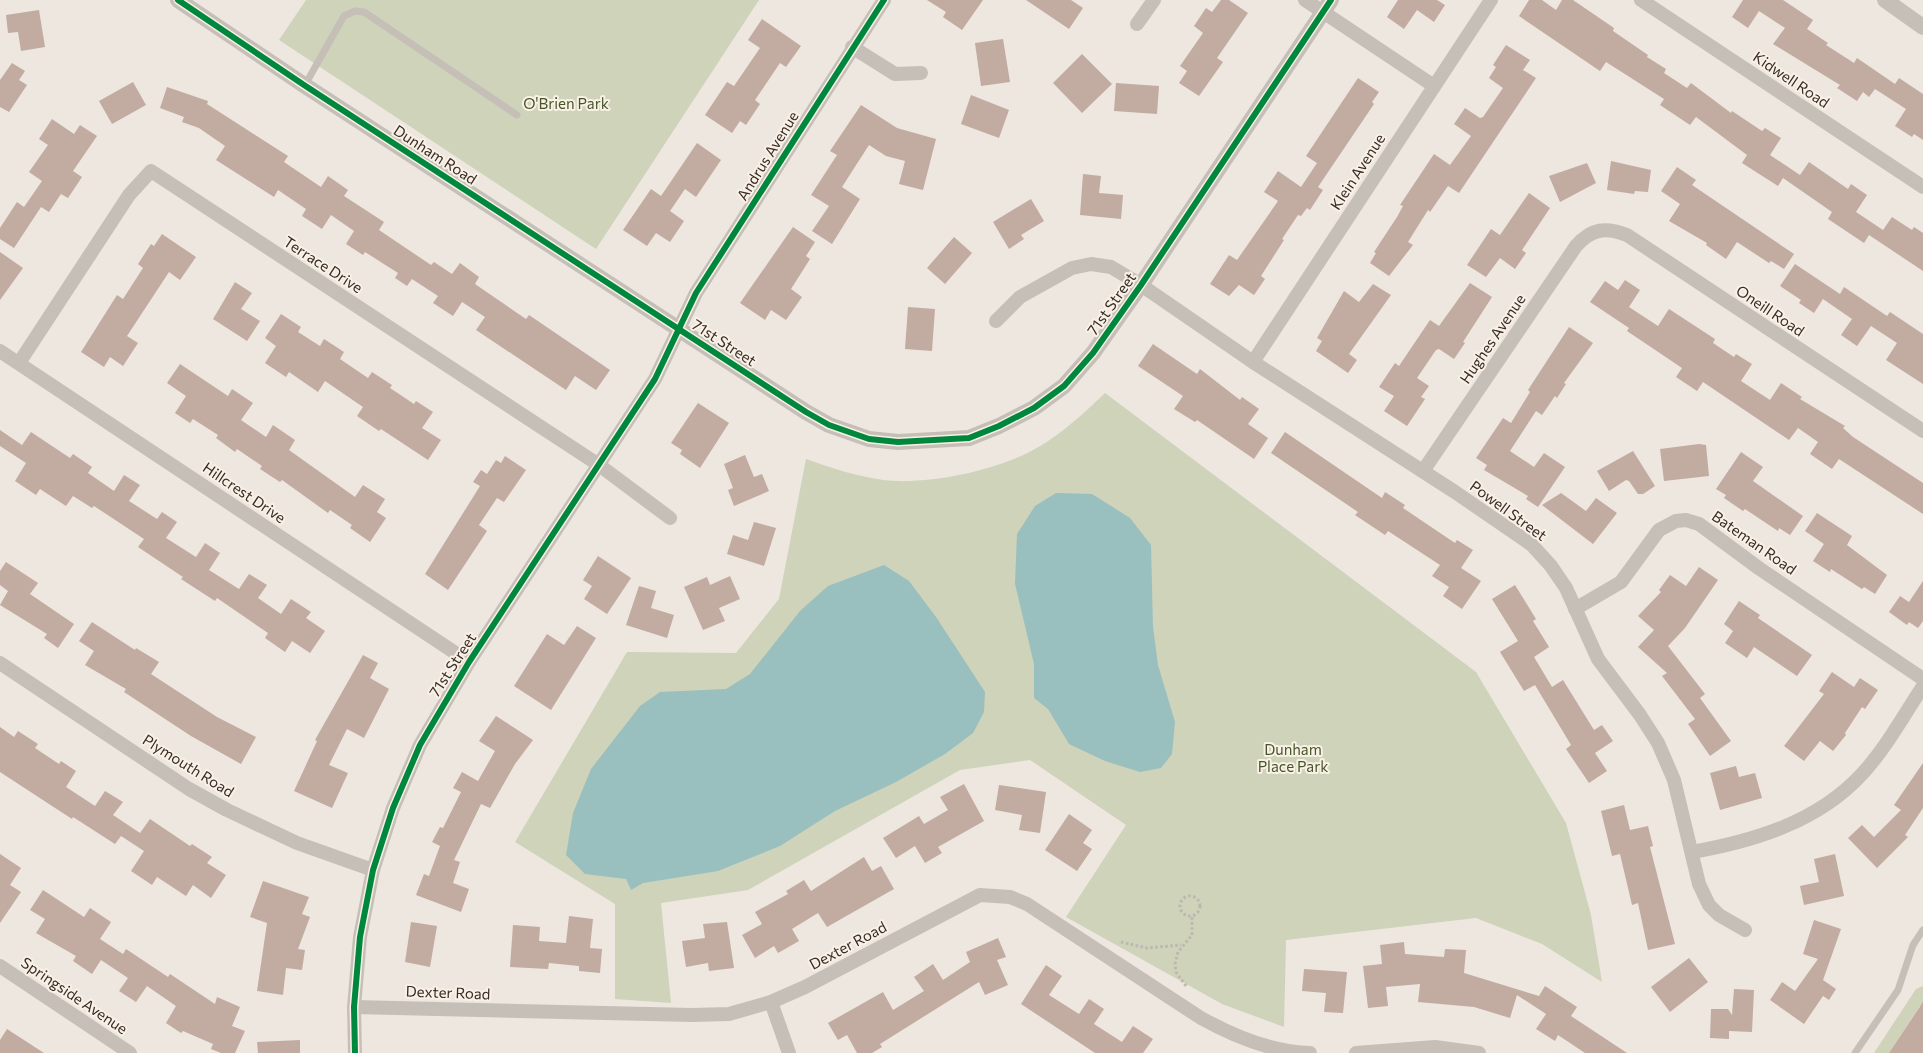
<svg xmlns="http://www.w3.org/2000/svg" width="1923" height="1053" font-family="Commissioner,sans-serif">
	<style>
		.green { fill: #ced3b9 }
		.water { fill: #9abfbf }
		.building { fill: #c2aba1 }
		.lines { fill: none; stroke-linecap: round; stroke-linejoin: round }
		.path { stroke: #beb7b1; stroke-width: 3; stroke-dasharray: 2.5 2.5; stroke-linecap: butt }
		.service { stroke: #c6bfb8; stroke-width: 7 }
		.minor { stroke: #c6bfb8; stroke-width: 14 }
		.tertiary { stroke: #c6bfb8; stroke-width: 16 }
		.cycleway-casing { stroke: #faf1e6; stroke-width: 9 }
		.cycleway { stroke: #00873e; stroke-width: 6 }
		.labels { text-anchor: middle; stroke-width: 4; stroke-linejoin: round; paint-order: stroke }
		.street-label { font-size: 15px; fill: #372c27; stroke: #faf1e6 }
		.park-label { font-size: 15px; fill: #455629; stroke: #faf1e6 }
	</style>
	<rect width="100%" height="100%" fill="#ede7e0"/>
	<g class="green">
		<polygon points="306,0 759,0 596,249 279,40"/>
		<path d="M1105 393 1476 672 1566 823 1591 915 1602 982 1542 944 1476 918 1286 940 1284 1027 1222 1004 1066 917 1126 825 1030 760 960 770 748 890 661 903 671 1003 615 999V904L515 842 627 652 736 653 779 599 806 459C831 468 856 476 883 480 924 485 983 473 1021 456 1053 442 1080 417 1105 393Z"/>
		<polygon points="1923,986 1923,1007 1920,1006 1889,1053 1874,1053 1916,989"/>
	</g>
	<g class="water">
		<polygon points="1056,493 1092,494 1130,518 1151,545 1153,627 1158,665 1175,722 1172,754 1161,768 1140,772 1105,761 1069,744 1048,709 1034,698 1034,664 1015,584 1017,534 1035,506"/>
		<polygon points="884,565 909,581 936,617 985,692 984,712 973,733 945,754 896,782 835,811 780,846 718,871 643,883 631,890 626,879 585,874 566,855 573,813 591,769 640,706 660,692 726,689 750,674 800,611 828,586"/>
	</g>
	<g class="building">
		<polygon points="927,0 983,0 962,30 943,17 946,12"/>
		<polygon points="1026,0 1071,0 1083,8 1069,29"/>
		<polygon points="1221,0 1229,0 1248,13 1217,58 1223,62 1199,96 1179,83 1187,71 1180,66 1203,33 1194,26 1206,8 1212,12"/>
		<polygon points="1398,0 1437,0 1445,5 1434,22 1417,10 1404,29 1387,17"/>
		<polygon points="1529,0 1542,0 1556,10 1562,0 1573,0 1614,28 1613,31 1648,55 1647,57 1666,69 1664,73 1687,88 1691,83 1731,113 1732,111 1762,131 1765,128 1781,138 1770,155 1800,175 1809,162 1848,189 1851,184 1867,195 1856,212 1883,230 1892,217 1912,230 1914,227 1923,233 1923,271 1869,235 1864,243 1828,219 1832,212 1783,178 1778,186 1742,163 1747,155 1696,117 1690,125 1660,105 1664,99 1606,62 1600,71 1519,16"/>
		<polygon points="1743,0 1783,0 1813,20 1807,29 1828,43 1826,45 1854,63 1857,58 1895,84 1899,78 1923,94 1923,140 1914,134 1912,137 1895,126 1906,109 1875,89 1869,97 1863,92 1857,101 1837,88 1840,85 1773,44 1785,28 1759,11 1748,28 1732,17"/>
		<polygon points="39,10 45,47 21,51 18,32 8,33 6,15"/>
		<polygon points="762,19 801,46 786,67 780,63 755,100 760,104 746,125 740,121 732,133 705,115 727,82 734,86 760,48 748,40"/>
		<polygon points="1003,39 1010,82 981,86 975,43"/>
		<polygon points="1506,45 1530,60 1523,70 1536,78 1459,193 1448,186 1430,212 1428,210 1408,242 1413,245 1389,276 1370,263 1376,253 1374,252 1397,217 1403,206 1400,205 1434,154 1450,165 1471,136 1454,124 1465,108 1480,118 1483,117 1503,88 1489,78 1496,67 1493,65"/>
		<polygon points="1082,54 1112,84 1082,113 1053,83"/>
		<polygon points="12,63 25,71 19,80 27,85 9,112 0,107 0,80"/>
		<polygon points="1358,78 1379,92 1372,102 1374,104 1318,187 1323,190 1310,210 1307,208 1301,216 1298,215 1282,239 1284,240 1261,276 1265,279 1254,295 1239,285 1229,296 1210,284 1229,255 1237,260 1278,201 1264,192 1278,171 1301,187 1317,163 1306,156"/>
		<polygon points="133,82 146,105 112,124 99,101"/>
		<polygon points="1116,83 1159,86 1157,114 1114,111"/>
		<polygon points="167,87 208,101 207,104 288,156 284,162 321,187 328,176 348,190 344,196 384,222 379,230 431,265 434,262 452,274 460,263 479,277 475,284 526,319 529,315 610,370 596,390 575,376 566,390 476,330 485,317 462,302 453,316 433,303 438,296 412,279 407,286 395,278 398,273 365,252 363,255 346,244 354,231 331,215 322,229 302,216 306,209 278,190 274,197 216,160 225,146 199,128 182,122 184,117 160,108"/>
		<polygon points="971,95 1009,110 999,138 961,124"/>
		<polygon points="861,105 897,128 936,139 923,190 899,184 905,161 886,156 869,145 842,187 860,199 832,244 812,231 829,206 811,195 837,155 830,151"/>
		<polygon points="52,119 74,134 80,125 97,136 73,171 82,177 68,198 61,194 49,212 41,207 14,248 0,239 0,228 17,202 24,207 42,181 29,172 48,145 39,139"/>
		<polygon points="697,143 721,160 696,197 685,189 670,211 684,221 670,242 656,233 647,246 623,230 651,189 661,196"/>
		<polygon points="1611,161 1651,170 1648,192 1635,191 1634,194 1607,190"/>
		<polygon points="1587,163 1596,183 1560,202 1549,176"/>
		<polygon points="1677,167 1696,180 1692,185 1794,254 1784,269 1771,261 1769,263 1737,242 1726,259 1706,245 1707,243 1669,221 1680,204 1661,191"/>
		<polygon points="1083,174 1101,176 1099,193 1123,195 1121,219 1080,215"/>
		<polygon points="1529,193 1550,208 1522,250 1526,253 1515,269 1500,258 1486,277 1467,265 1491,229 1500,235"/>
		<polygon points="1031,199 1044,221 1021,235 1024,239 1009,249 993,222"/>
		<polygon points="793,227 815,242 806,256 810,259 791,289 802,297 786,320 771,310 765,320 740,303"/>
		<polygon points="162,234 196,257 180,280 169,272 127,336 138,343 123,366 110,357 104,367 81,352 117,295 123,299 143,268 138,264 151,244 154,246"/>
		<polygon points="954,237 972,253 945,284 927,268"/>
		<polygon points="0,252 23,268 0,300"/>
		<polygon points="1795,264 1840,294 1844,287 1887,316 1890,312 1923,334 1923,384 1886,360 1897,343 1871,326 1857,346 1841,335 1852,319 1823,299 1814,313 1799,303 1801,300 1780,286"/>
		<polygon points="1625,280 1640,290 1629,307 1658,326 1669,309 1715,339 1713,343 1734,357 1736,354 1752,364 1741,381 1770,400 1781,383 1802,397 1800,399 1845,426 1843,428 1853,437 1923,483 1923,514 1839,459 1832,469 1810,454 1818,442 1798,428 1789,440 1703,382 1697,391 1676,377 1682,368 1627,331 1629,328 1590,302 1605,281 1618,290"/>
		<polygon points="235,282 252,293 241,309 260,321 247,341 213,319"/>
		<polygon points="1470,283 1492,297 1463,342 1465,343 1454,359 1439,349 1436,350 1417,378 1429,386 1421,397 1425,399 1407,426 1384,411 1394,396 1379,387 1395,363 1399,366 1430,320 1439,326"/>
		<polygon points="1373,284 1391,295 1349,354 1357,360 1348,373 1316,351 1322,341 1317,338 1344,291 1359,302"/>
		<polygon points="908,307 935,309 932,351 905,349"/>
		<polygon points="281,314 301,327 298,332 320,346 324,339 344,352 340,359 368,378 372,372 392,385 390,388 414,404 416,401 433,412 422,428 441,440 428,460 381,429 379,431 357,416 363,407 325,381 318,392 289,372 286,377 265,363 276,346 265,338"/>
		<polygon points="1569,327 1593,343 1564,383 1566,384 1557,398 1555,396 1542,415 1536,411 1510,451 1534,467 1544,453 1565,467 1538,507 1526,499 1528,496 1484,470 1487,465 1476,458 1503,418 1511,423 1530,392 1528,390"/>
		<polygon points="1153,344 1197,374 1200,369 1240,400 1242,397 1259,409 1248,424 1268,438 1254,459 1197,420 1195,422 1174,409 1183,396 1138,366"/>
		<polygon points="180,364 228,396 232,389 253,403 241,420 266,437 273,425 295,440 289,450 355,497 363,485 385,499 377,512 386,518 370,542 350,528 352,525 330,510 328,513 282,480 280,482 260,469 262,466 237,449 235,452 216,438 218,435 193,419 190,423 175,413 186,396 167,383"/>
		<polygon points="698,403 729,423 700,468 680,454 682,450 671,443"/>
		<polygon points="0,430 22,445 31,432 70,458 73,454 92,467 88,473 114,491 124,475 140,485 129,501 157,519 162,512 177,522 166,538 196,557 205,543 220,553 209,570 239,589 249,574 267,585 258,598 281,614 291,599 311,612 306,618 325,631 310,653 292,641 285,652 265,638 268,633 217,598 215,601 181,579 183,577 138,547 144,539 94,506 92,508 73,496 66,506 40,489 36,495 15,481 26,463 0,446"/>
		<polygon points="1285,432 1382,498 1385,492 1405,505 1403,508 1455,543 1457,540 1473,550 1461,568 1481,581 1462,609 1443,596 1449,587 1432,576 1440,565 1388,531 1385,535 1355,515 1358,512 1271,453"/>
		<polygon points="1699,444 1706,445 1709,476 1664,481 1660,449"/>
		<polygon points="1633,451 1655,486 1643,494 1638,494 1629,481 1626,480 1609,491 1597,471"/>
		<polygon points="1741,452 1763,467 1753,481 1803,516 1790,535 1779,528 1778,531 1745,509 1743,511 1724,498 1726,495 1716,489"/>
		<polygon points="745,455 754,477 762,474 769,491 734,506 728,490 733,488 724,464"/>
		<polygon points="505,456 526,470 504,502 497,498 479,525 487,531 448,590 425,574 480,486 473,482 481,470 487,474 496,460 501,463"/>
		<polygon points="1561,493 1586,511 1596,498 1617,513 1593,544 1542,505"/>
		<polygon points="1817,513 1852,536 1847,545 1887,575 1875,594 1864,587 1862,589 1831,569 1830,572 1813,561 1824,544 1805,531"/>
		<polygon points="754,522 776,528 764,566 727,554 733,535 748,540"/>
		<polygon points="598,556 631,578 607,614 584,599 592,586 583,580"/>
		<polygon points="6,562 38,583 30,594 74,624 58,648 44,638 47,634 0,605 8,591 0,585 0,571"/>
		<polygon points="1699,567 1718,580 1685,628 1668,646 1705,694 1700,698 1731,741 1710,756 1688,724 1695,719 1662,676 1667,673 1638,647 1654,630 1638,616 1661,592 1659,590 1670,575 1686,586"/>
		<polygon points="730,576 740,599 719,608 725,621 703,630 684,587 707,577 710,585"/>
		<polygon points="1923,581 1923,621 1918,628 1909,622 1907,625 1889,612 1900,596 1909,602"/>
		<polygon points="1515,585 1536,619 1533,621 1549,647 1534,657 1552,687 1563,680 1594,730 1602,725 1613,741 1595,753 1607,771 1589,783 1566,749 1571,745 1535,685 1524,691 1500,652 1518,641 1492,599"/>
		<polygon points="639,586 656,591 651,608 674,615 667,638 626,625"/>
		<polygon points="1739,601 1760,615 1758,618 1812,655 1797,676 1754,647 1747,658 1725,643 1733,631 1724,624"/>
		<polygon points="92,622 135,650 136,648 159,662 151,674 217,717 256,737 241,764 191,736 124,692 126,689 85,665 94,651 79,641"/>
		<polygon points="577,626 596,638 551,710 514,686 547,634 564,645"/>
		<polygon points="363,655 378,663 370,678 389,689 364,738 347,729 329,765 348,773 332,808 294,791 317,741 315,740"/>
		<polygon points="1832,672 1854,687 1860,678 1878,690 1865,709 1862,707 1845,733 1846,735 1833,751 1820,741 1804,761 1784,746 1824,694 1819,691"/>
		<polygon points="496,716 533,740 515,764 490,808 481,804 454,860 460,862 453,883 469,889 461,912 416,895 424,874 429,876 440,846 432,842 440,827 443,828 461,792 453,788 462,772 478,781 495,751 479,741"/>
		<polygon points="0,727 14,737 18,731 38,744 35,748 59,764 61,761 76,771 66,787 95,806 105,791 123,802 113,815 140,833 150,819 190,846 192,844 212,857 207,863 226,875 211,898 193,885 186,896 157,877 152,885 131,871 144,851 121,836 115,844 73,817 72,819 0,772"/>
		<polygon points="1923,763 1923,808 1905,835 1908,837 1877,868 1848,838 1862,825 1874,837 1901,810 1894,805"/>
		<polygon points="1736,766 1739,777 1755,773 1762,798 1720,810 1710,773"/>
		<polygon points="964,784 984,821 938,847 942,853 925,863 915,846 896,858 883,838 919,816 924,824 948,810 940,797"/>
		<polygon points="999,785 1046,792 1040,833 1019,830 1022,815 995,810"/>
		<polygon points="1624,805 1630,830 1648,826 1653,846 1650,847 1675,944 1648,950 1638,903 1632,905 1620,854 1612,856 1601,811"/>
		<polygon points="1069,814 1092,830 1083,843 1092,849 1077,871 1045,850"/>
		<polygon points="0,854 21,868 10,885 21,892 0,923"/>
		<polygon points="1835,854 1844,896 1804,905 1800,886 1819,882 1814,859"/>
		<polygon points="864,857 872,871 881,866 894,889 827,927 818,913 792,929 799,941 778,953 774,946 755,958 742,935 762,924 755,912 788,894 786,891 804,880 811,891"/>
		<polygon points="263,881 309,897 302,914 310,917 298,949 305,950 302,970 286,968 283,995 257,991 267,923 250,917"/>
		<polygon points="43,890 84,917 90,908 111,922 100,939 123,954 126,949 168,977 170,974 215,1004 217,997 240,1007 232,1026 245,1031 235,1053 221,1053 211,1049 213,1044 183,1031 181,1033 166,1023 176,1006 147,986 136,1002 119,991 128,978 101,960 92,974 73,961 76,956 36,933 45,919 30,910"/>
		<polygon points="569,916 593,919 590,948 602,949 600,973 579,971 579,966 549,963 548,969 510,967 513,925 540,927 539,941 566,943"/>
		<polygon points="1814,920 1841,929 1823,980 1836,989 1829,1000 1823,996 1804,1024 1770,1000 1782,982 1795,991 1818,959 1803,954"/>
		<polygon points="411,922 437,926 430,967 405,962"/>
		<polygon points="727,922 734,968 709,971 708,963 686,967 682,941 705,938 703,924"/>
		<polygon points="998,938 1006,957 997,960 1008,985 985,995 979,982 880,1044 882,1047 872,1053 857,1053 847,1035 838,1040 828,1023 883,992 893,1010 924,991 914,977 933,964 943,980 970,962 966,952"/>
		<polygon points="1404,942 1405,954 1444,957 1445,949 1466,950 1464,973 1539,996 1545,986 1577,1007 1571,1016 1627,1053 1585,1053 1558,1035 1555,1041 1536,1029 1546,1014 1517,995 1510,1018 1474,1007 1418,1002 1420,984 1386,987 1388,1006 1368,1008 1363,966 1382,964 1380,945"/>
		<polygon points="1689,958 1708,982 1670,1012 1651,987"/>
		<polygon points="1046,965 1062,976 1049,995 1079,1014 1089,999 1104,1009 1094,1024 1122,1042 1133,1026 1153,1039 1143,1053 1095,1053 1021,1004"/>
		<polygon points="1304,969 1347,972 1343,1013 1324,1012 1326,993 1302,991"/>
		<polygon points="1734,989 1754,990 1752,1032 1729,1031 1729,1039 1710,1038 1711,1009 1728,1009 1732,1015"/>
		<polygon points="1923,1002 1923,1053 1889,1053"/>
		<polygon points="7,1029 44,1053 0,1053 0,1040"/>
		<polygon points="300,1040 300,1053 258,1053 257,1042"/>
	</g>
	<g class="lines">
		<g class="path">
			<circle cx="1190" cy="906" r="10"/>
			<polyline points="1121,942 1147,948 1181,945"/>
			<polyline points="1186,986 1176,972 1175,964 1178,952 1192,935 1192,916"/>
		</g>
		<g class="service">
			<polyline points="305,85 344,16 355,11 364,12 517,115"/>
			<polyline points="1855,1053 1898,990 1913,945 1923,930"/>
		</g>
		<g class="minor">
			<polyline points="1305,0 1434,86"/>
			<polyline points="1641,0 1923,187"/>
			<polyline points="1137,24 1154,0"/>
			<polyline points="852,47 895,74 921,73"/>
			<polyline points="996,321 1020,297 1072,268 1091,264 1111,267 1141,285 1253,362 1455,492 1532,545 1551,566 1566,588 1598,659 1640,715 1658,743 1674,780 1699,884 1709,905 1719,915 1745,930"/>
			<polyline points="0,351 469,662"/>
			<polyline points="1253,362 1491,0"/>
			<polyline points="19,363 129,195 151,171 599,465 670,518"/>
			<path d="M1423 471 1576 246C1592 228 1606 227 1627 235L1923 431"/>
			<polyline points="1575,609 1621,582 1659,530 1676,521 1686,520 1699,524 1760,569 1923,679"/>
			<polyline points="0,663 189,789 227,810 297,843 373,870"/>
			<path d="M1692 852C1754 841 1818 822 1862 774 1886 748 1904 715 1923 686"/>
			<polyline points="0,966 130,1053"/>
			<polyline points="771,1002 789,1053"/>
			<path d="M354 1007 692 1015 729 1014 771 1002 805 987 980 895 1010 897 1027 904 1201 1018C1235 1037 1271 1052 1310 1053"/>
			<polyline points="355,1053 354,1007 360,937 373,870 393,808 420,745 469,662 655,379 696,293 884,0"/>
			<polyline points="1356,1053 1435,1047 1479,1053"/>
		</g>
		<g class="tertiary">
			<polyline points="178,0 304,85 806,412 829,425 869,439 898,442 969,438 999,426 1034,408 1064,386 1093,353 1141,285 1331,0"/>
			<polyline points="1885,0 1923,27"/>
		</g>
		<defs>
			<g id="cycleway">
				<polyline points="178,0 304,85 806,412 829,425 869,439 898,442 969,438 999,426 1034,408 1064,386 1093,353 1141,285 1331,0"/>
				<polyline points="355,1053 354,1007 360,937 373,870 393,808 420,745 469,662 655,379 696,293 884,0"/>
			</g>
		</defs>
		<use href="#cycleway" class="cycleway-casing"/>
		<use href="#cycleway" class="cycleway"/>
	</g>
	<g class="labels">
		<g class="street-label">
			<text transform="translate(1791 80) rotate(34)" y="5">Kidwell Road</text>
			<text transform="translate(435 155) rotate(33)" y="5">Dunham Road</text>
			<text transform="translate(768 156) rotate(-58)" y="5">Andrus Avenue</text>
			<text transform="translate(1358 172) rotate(-57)" y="5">Klein Avenue</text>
			<text transform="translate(323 265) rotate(33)" y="5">Terrace Drive</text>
			<text transform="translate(1112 304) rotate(-55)" y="5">71st Street</text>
			<text transform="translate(1770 311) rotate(34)" y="5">Oneill Road</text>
			<text transform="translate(1493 339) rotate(-56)" y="5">Hughes Avenue</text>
			<text transform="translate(724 343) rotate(33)" y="5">71st Street</text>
			<text transform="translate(244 493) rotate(34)" y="5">Hillcrest Drive</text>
			<text transform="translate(1508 511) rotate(36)" y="5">Powell Street</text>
			<text transform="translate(1754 543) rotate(35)" y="5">Bateman Road</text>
			<text transform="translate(453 665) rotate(-57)" y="5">71st Street</text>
			<text transform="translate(188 766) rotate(32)" y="5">Plymouth Road</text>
			<text transform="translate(848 946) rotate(-28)" y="5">Dexter Road</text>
			<text transform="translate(448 993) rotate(2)" y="5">Dexter Road</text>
			<text transform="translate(74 996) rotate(34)" y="5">Springside Avenue</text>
		</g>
		<g class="park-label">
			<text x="566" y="109">O'Brien Park</text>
			<text x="1293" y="755">Dunham<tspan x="1293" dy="17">Place Park</tspan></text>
		</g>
	</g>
</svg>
